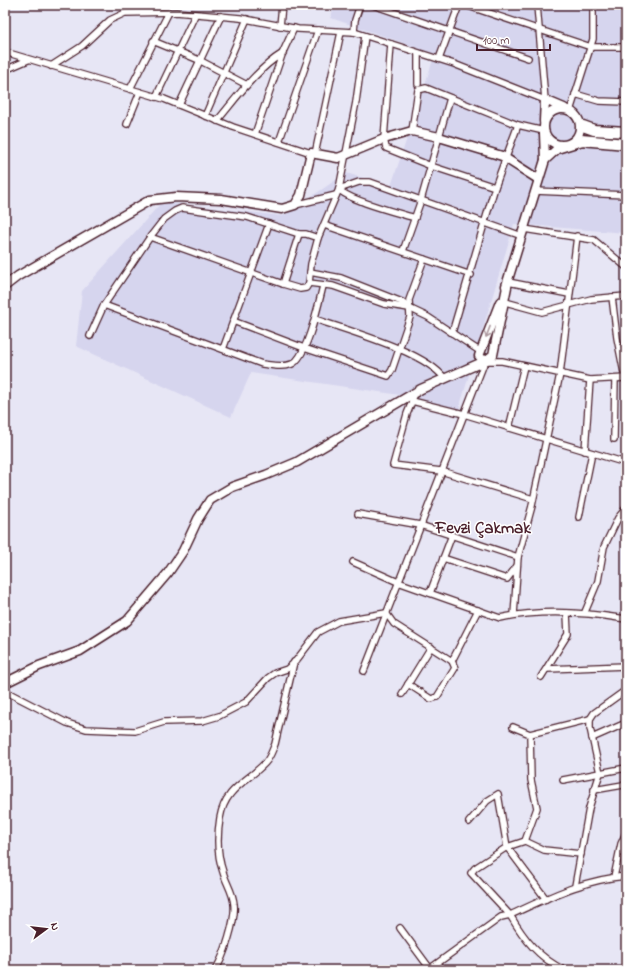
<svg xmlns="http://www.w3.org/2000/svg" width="631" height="975" font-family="'Indie Flower',sans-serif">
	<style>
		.built { fill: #d6d5ee }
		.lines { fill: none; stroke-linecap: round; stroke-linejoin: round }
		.street-casing { stroke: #4a1f2b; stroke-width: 8 }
		.secondary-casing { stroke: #4a1f2b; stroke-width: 11 }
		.highway-casing { stroke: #4a1f2b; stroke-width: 13 }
		.street { stroke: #fff; stroke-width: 5.5 }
		.secondary { stroke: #fff; stroke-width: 8 }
		.highway { stroke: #fff; stroke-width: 10 }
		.oneway { stroke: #ae9aa0 }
		.labels { text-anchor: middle; stroke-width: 3; stroke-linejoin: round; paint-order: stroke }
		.district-label { font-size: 17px; font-weight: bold; fill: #4a1f2b; stroke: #fff }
	</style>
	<rect width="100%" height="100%" fill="#e7e6f5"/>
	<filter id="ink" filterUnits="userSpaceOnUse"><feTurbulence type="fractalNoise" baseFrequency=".025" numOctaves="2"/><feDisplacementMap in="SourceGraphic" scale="8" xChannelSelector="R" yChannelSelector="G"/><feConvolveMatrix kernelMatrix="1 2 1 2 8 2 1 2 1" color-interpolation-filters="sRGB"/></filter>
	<g filter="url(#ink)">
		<polygon class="built" points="334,5 626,5 626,233 514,224 459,409 407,396 251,373 231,417 76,346 82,291 162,202 283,216 346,173 391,186 435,54 331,18"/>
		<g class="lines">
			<defs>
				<g id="street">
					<polyline points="373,5 528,58"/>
					<polyline points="465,5 591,47 626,47"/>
					<polyline points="280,26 282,5"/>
					<polyline points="354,32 355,20 360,5"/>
					<polyline points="153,41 199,60 247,85"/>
					<polyline points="391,44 384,139 386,148 431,166 495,187"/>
					<polyline points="5,52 164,99 233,127 311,153"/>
					<polyline points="439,59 459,5"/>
					<polyline points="51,66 82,46 110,20 125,13 176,12 240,18 298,29 354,32 454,64 545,100 537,5"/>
					<polyline points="5,70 28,60"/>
					<polyline points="418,84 418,53"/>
					<polyline points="130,89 169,12"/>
					<polyline points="575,94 599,101 626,102"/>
					<polyline points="156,97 195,15"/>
					<polyline points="179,105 221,16"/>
					<polyline points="570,111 593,39 593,5"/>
					<polyline points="205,116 247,19"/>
					<path d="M217 121C237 97 257 69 283 53"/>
					<polyline points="127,124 140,92"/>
					<polyline points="412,131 418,90 426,88 518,125 544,131"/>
					<polyline points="255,134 283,52 294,28"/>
					<polyline points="279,142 318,30"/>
					<polyline points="315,154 341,32"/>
					<polyline points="535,191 626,195"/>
					<polyline points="295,205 336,195"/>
					<path d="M415 218C399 213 347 200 339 189L359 182H370L522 236"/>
					<polyline points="324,225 471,275"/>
					<polyline points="524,229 594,240 626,267"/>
					<polyline points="150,237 283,284 300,289 306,288 309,283 311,264 318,238 339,189 356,102 365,36"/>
					<polyline points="403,251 421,200 450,98"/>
					<polyline points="310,272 341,278 402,302 409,308 428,317 481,352"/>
					<polyline points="508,282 569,294"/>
					<polyline points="309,283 333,286 384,304 409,308"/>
					<polyline points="283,284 299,234"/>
					<polyline points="612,297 617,338 625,378"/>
					<polyline points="502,301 542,312 591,299 626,296"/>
					<path d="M104 305 262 364C271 365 283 368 292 364 307 358 319 302 323 286"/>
					<path d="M315 319C348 331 425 351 445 379"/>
					<polyline points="233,321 304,348 388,376 392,370 410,317 409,300 424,259"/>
					<polyline points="452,333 495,187 518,125"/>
					<polyline points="90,336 104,305 150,237 164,219 175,211 182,208 247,217 299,234 306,234 318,238"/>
					<polyline points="223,349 269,224"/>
					<polyline points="413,399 407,414 393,465 441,471 533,499"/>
					<polyline points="412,401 464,414 626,463"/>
					<polyline points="509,428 524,366"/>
					<polyline points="614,439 615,379"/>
					<polyline points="585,451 590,380"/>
					<polyline points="358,514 420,525 518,557"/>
					<polyline points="579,517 592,453"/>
					<polyline points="443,558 507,579 517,566"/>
					<path d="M353 562 398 582 500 618C541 609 585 612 626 619"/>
					<polyline points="430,593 452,535"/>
					<polyline points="585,612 598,581 604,547 618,518 626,508"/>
					<polyline points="514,615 518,557 532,506 560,374 577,236"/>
					<polyline points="547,669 626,666"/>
					<polyline points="364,671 485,361 502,361 590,380 626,378"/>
					<polyline points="541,677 568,634 567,613"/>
					<polyline points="408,684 431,699 437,697 455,668 452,661"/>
					<polyline points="5,691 67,723 86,729 135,731 164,722 202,721 219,716 246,702 268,678 275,673 287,669 295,662 318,632 339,621 386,613 394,624 452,661 478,610"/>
					<polyline points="402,694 431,647"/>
					<polyline points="513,727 530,734 590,719"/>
					<polyline points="592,738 626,723"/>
					<polyline points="563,780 626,768"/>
					<polyline points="594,790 623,785 626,781 626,768"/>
					<polyline points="469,822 487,801 498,794 507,847 546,899"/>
					<polyline points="525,841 537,808 531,780 530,734"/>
					<polyline points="614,877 621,844 626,833"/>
					<polyline points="575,886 589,808 600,773 590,728 590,719 594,713 626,690"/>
					<polyline points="400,928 431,970"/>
					<path d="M215 970C224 958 236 919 234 904 233 892 226 883 223 872 217 855 217 836 220 818 225 788 247 782 265 763 270 758 272 751 275 744L294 662"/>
					<polyline points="428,970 501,917 510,915 471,873 475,868 507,847 525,841 544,850 581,854"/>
					<path d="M564 970C539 958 524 939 510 915 550 897 582 880 626 876"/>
				</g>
				<g id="secondary">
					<circle cx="562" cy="127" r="18"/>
					<polyline points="544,121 545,100 564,108"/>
					<polyline points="544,133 545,160"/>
					<polyline points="5,286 18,276 150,200 176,197 221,199 282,209 295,205 301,195 311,153 338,158 384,139 412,131 439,137 502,156 538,179"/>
					<polyline points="506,286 545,160 557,149 586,140"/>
					<polyline points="485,361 479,356 500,302"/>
					<polyline points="5,683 39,666 80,651 127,621 168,573 183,551 198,519 210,500 232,487 266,475 297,462 421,389 485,361 493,355 508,282"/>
				</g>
				<g id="highway">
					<polyline points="583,126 594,130 626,132"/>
					<polyline points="581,140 626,144"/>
				</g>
			</defs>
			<use href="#street" class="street-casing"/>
			<use href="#secondary" class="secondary-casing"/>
			<use href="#highway" class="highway-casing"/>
			<use href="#street" class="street"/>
			<use href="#secondary" class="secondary"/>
			<use href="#highway" class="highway"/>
		</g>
		<defs><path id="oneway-shaft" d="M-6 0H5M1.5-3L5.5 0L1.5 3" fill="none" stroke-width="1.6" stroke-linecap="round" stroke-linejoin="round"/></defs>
		<use class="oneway" href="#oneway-shaft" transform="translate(488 332) rotate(111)"/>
	</g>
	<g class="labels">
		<g class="district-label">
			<text x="483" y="533">Fevzi Çakmak</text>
		</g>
	</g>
	<rect width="631" height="975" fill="none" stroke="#fff" stroke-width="20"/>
	<rect x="10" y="10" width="611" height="955" fill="none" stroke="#4a1f2b" stroke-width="1.5" filter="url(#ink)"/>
	<g transform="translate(46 929) rotate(75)" stroke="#ffffff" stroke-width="3" paint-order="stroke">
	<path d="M0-3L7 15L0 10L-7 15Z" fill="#4a1f2b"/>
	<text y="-6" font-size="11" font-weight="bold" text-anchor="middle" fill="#4a1f2b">N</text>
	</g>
	<path d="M477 44v6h73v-6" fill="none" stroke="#4a1f2b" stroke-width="2"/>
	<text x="483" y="44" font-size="12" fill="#4a1f2b" stroke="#ffffff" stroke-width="3" paint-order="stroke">100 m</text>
</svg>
